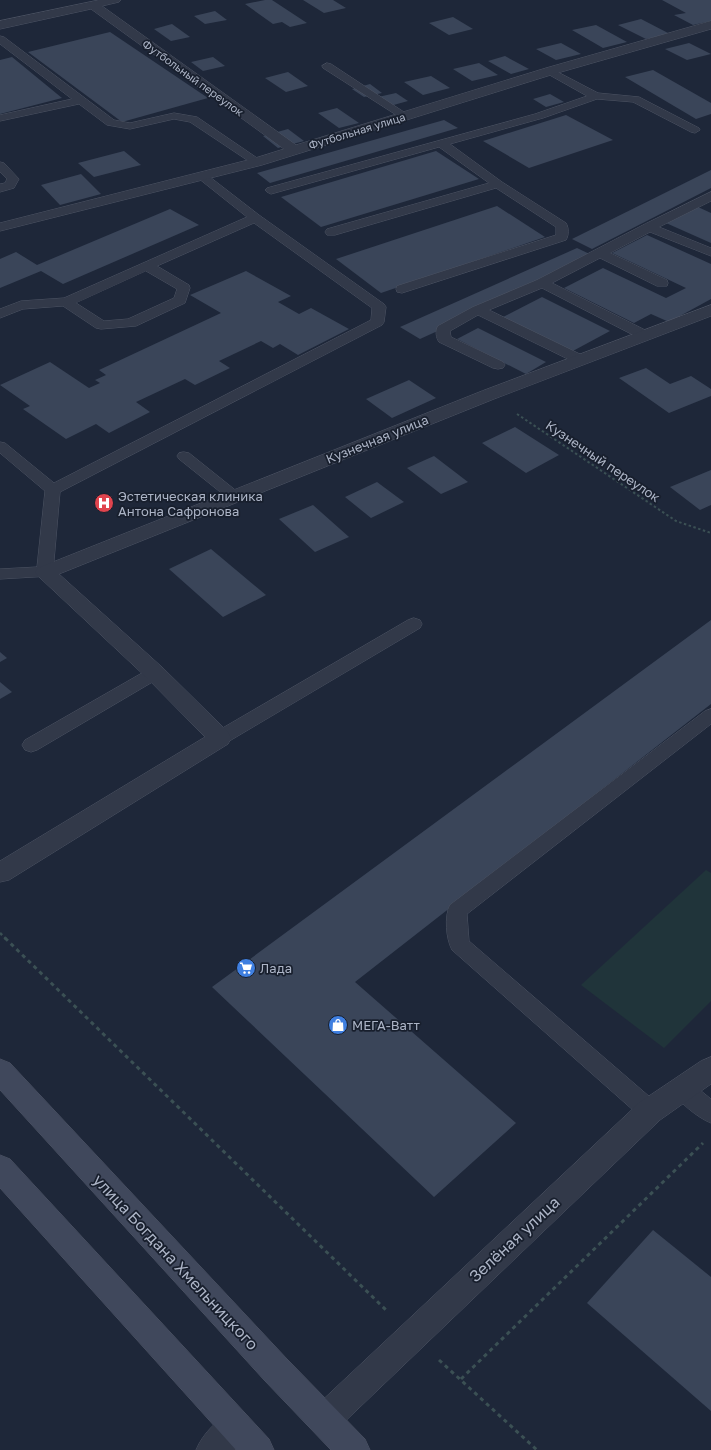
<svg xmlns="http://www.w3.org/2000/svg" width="711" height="1450" font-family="'Golos Text',sans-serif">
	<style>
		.green { fill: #20343a }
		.building { fill: #3a4559 }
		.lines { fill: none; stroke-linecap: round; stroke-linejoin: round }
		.lane-casing { stroke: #4d5464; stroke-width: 1 }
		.street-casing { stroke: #4d5464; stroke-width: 1 }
		.secondary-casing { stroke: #4d5464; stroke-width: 1 }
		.path-far2 { stroke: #3b5054; stroke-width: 2; stroke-dasharray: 2.5 2.5; stroke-linecap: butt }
		.path-far1 { stroke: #3b5054; stroke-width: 2.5; stroke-dasharray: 3 3; stroke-linecap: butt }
		.path { stroke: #3b5054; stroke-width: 3; stroke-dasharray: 4 4; stroke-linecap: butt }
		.lane { fill: #323949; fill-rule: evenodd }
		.street { fill: #323949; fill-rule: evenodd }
		.secondary { fill: #40485c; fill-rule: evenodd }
		.labels { text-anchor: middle; stroke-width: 3.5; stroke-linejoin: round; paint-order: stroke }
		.far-street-label { font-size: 11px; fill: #acb4c6; stroke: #181f2d }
		.street-label { font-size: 13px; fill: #acb4c6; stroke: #181f2d }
		.poi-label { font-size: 13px; fill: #acb4c6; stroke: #181f2d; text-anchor: start }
		.near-street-label { font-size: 16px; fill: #acb4c6; stroke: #181f2d }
	</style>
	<rect width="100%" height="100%" fill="#1e2739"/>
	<polygon class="green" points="706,870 711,873 711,1001 664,1048 581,985"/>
	<g class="building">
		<polygon points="265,0 272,0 307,23 290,27 282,22 273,24 245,4"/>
		<polygon points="303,0 333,0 346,8 324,13"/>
		<polygon points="662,0 711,0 711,21 693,25 674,15 686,13"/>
		<polygon points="215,11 227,20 205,24 194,16"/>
		<polygon points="453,17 473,29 449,35 429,23"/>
		<polygon points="641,19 670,34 646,39 618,25"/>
		<polygon points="172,24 190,37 171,41 154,29"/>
		<polygon points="596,25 627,42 603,48 572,30"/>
		<polygon points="110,32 208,98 122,122 28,52"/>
		<polygon points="561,43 581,54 556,60 536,49"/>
		<polygon points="689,43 711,54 687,60 665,49"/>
		<polygon points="505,56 529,69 511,74 488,61"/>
		<polygon points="12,57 62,98 0,114 0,60"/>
		<polygon points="213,57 225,66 203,71 191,62"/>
		<polygon points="479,63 498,75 472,81 453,69"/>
		<polygon points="653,70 711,103 711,114 696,119 625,77"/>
		<polygon points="288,72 308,86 286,92 265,78"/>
		<polygon points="431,76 450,88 423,95 404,82"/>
		<polygon points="370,84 382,93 364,97 352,89"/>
		<polygon points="396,93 408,101 390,106 378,97"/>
		<polygon points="550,94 564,102 546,107 533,99"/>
		<polygon points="337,108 359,123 339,128 318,113"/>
		<polygon points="566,115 613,140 529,168 483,141"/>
		<polygon points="444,120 458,128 270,183 257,173"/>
		<polygon points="288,129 304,141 278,148 263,136"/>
		<polygon points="124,151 141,165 94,177 78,163"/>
		<polygon points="436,151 479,179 321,227 281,197"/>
		<polygon points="711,170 711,188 592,249 572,239"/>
		<polygon points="81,174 101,194 60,205 41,185"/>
		<polygon points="497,206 545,237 381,293 336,259"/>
		<polygon points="698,207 711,213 711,243 666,223"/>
		<polygon points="170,209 199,225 63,284 41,271 0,288 0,259 16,252 37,265"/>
		<polygon points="647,235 711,264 711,299 669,322 651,314 634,323 564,288 603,268 666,298 686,288 612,253"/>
		<polygon points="577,248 598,258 420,339 400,327"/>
		<polygon points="246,271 291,296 278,302 299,314 311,308 349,329 298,355 280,344 273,348 261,341 219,361 230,368 195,385 185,379 136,402 150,412 109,433 96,424 66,439 23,409 30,406 0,385 50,362 89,388 100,383 95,380 106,375 99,370 221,313 190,295"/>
		<polygon points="542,297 610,331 571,352 503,317"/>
		<polygon points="478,328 546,362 526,374 457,339"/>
		<polygon points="646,368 670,384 691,376 711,389 711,396 669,413 619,378"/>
		<polygon points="409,380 436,398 392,418 366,399"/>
		<polygon points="515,427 559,455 526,473 482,443"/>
		<polygon points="434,456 468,482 441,494 407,468"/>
		<polygon points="711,470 711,505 700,510 670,487"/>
		<polygon points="377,482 404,502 371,518 345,497"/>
		<polygon points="313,505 349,537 315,552 279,519"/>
		<polygon points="211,549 266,595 223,617 169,569"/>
		<polygon points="711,620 711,704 355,982 516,1123 434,1197 212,987"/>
		<polygon points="0,652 7,658 0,662"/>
		<polygon points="0,682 12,692 0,699"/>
		<polygon points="653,1230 711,1277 711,1411 587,1303"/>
	</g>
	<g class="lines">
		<defs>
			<g id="lane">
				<polygon points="0,36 4,37 114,120 130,123 174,113 197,117 263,162 261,164 253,164 190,122 174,119 130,129 107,125 79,104 0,121 0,115 72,99 0,44"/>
				<polygon points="327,63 331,64 410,116 409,118 401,118 323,68 322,66"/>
				<path d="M550 68 598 93 639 97 699 128 700 130 695 133 691 132 633 102 597 99 543 118 450 144 502 182 566 223C569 228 569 235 566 240L402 293 397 292 396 289 397 286 556 235V227L496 188 335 235H327L325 232 327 229 489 183 439 147 271 194 267 192 265 190 267 188 535 114 587 96 546 73 545 71Z"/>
				<polygon points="0,162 4,163 19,179 14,188 0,192 0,184 5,183 7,179 0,172"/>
				<path d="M202 173 206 174 259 215 384 304 386 307 384 322 382 325 60 492 53 572 51 576 0 579V569L37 567 45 491 0 453V442L5 443 54 483 371 320 372 308 254 223 157 266 189 285 190 288 185 303 136 326 101 329 96 328 63 306 23 309 0 318V309L21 301 64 298 247 217 198 178 196 176 198 174ZM146 271 177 289 174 298 128 319 104 321 76 303Z"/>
				<path d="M711 192V201L659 227 711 248V256L650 232 610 253 667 280 668 283 667 286H657L600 258 552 283 649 332 651 335 649 338H639L542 288 489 310 586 357 588 360 586 363 581 364 576 363 478 315 450 331 451 337 503 362 505 365 503 368 498 369 493 368 439 342C436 338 435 331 438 326L473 307 537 280 645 224Z"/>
				<polygon points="184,452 189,453 239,493 242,496 239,499 234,501 229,499 179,459 177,456 179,453"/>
				<polygon points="414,618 420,620 422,624 420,628 226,743 220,744 214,743 211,738 214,733 408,620"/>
				<polygon points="155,667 161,669 164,673 161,677 37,750 31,752 25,750 22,745 25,740 149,669"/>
				<path d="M711 709V724L467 914 469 941 658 1104 661 1111 658 1118 650 1121 642 1118 452 950C446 939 444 916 450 905L705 711Z"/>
				<path d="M682 1079 690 1082 711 1099V1123C698 1118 677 1101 671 1089L674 1082Z"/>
			</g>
			<g id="street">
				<polygon points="99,0 121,0 119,2 102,6 296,145 546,68 711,21 711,29 554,74 262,165 0,231 0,223 252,159 284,149 91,9 0,29 0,21"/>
				<polygon points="711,305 711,316 494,399 59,574 163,668 228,732 231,738 228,744 9,880 0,882 0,861 205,737 147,678 38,576 35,572 38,568 482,391"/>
				<polygon points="711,1057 711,1084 660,1120 336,1430 325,1435 314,1430 309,1419 314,1408 640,1102 701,1061"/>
				<path d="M236 1410 247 1415 252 1426 247 1437 235 1450H196C203 1433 219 1417 236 1410Z"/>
			</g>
			<g id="secondary">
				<polygon points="0,1059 10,1063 287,1359 365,1439 370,1450 331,1450 265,1381 0,1090"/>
				<polygon points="0,1155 10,1159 269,1439 274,1450 236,1450 0,1188"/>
			</g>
		</defs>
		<use href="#lane" class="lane-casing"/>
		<use href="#street" class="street-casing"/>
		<use href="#secondary" class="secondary-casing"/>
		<polyline class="path-far2" points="517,414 676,521 711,533"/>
		<polyline class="path-far1" points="0,933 6,939"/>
		<g class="path">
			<polyline points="5,938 386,1310"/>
			<polyline points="439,1360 537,1450"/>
			<polyline points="461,1379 703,1143"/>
		</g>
		<use href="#lane" class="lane"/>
		<use href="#street" class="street"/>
		<use href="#secondary" class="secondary"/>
	</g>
	<defs>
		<symbol id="hospital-disc" viewBox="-11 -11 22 22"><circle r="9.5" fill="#e0444e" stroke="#181f2d"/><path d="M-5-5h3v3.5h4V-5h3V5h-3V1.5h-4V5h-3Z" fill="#fff"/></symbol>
		<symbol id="supermarket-disc" viewBox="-11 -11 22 22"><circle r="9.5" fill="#3f7fe0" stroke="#181f2d"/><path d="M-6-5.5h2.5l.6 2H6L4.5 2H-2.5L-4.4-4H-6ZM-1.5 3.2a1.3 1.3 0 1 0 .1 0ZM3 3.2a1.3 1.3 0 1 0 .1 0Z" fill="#fff"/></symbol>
		<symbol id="shop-disc" viewBox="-11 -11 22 22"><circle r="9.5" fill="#3f7fe0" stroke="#181f2d"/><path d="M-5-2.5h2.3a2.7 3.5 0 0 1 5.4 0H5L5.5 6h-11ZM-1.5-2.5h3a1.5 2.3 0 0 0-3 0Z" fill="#fff"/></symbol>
	</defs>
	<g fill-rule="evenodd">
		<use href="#hospital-disc" x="93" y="492" width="22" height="22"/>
		<use href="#supermarket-disc" x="235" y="957" width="22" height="22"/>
		<use href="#shop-disc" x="327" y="1014" width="22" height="22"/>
	</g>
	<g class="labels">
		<g class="far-street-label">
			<text transform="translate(193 78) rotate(36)" y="4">Футбольный переулок</text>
			<text transform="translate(357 131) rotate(-17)" y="4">Футбольная улица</text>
		</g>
		<g class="street-label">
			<text transform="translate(377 439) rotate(-22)" y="5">Кузнечная улица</text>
			<text transform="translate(603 461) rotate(34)" y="5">Кузнечный переулок</text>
		</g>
		<g class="poi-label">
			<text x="118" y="501">Эстетическая клиника<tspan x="118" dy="15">Антона Сафронова</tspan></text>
			<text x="260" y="973">Лада</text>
			<text x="352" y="1030">МЕГА-Ватт</text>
		</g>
		<g class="near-street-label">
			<text transform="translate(514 1239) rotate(-43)" y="6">Зелёная улица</text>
			<text transform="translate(176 1262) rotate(47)" y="6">улица Богдана Хмельницкого</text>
		</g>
	</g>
</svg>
